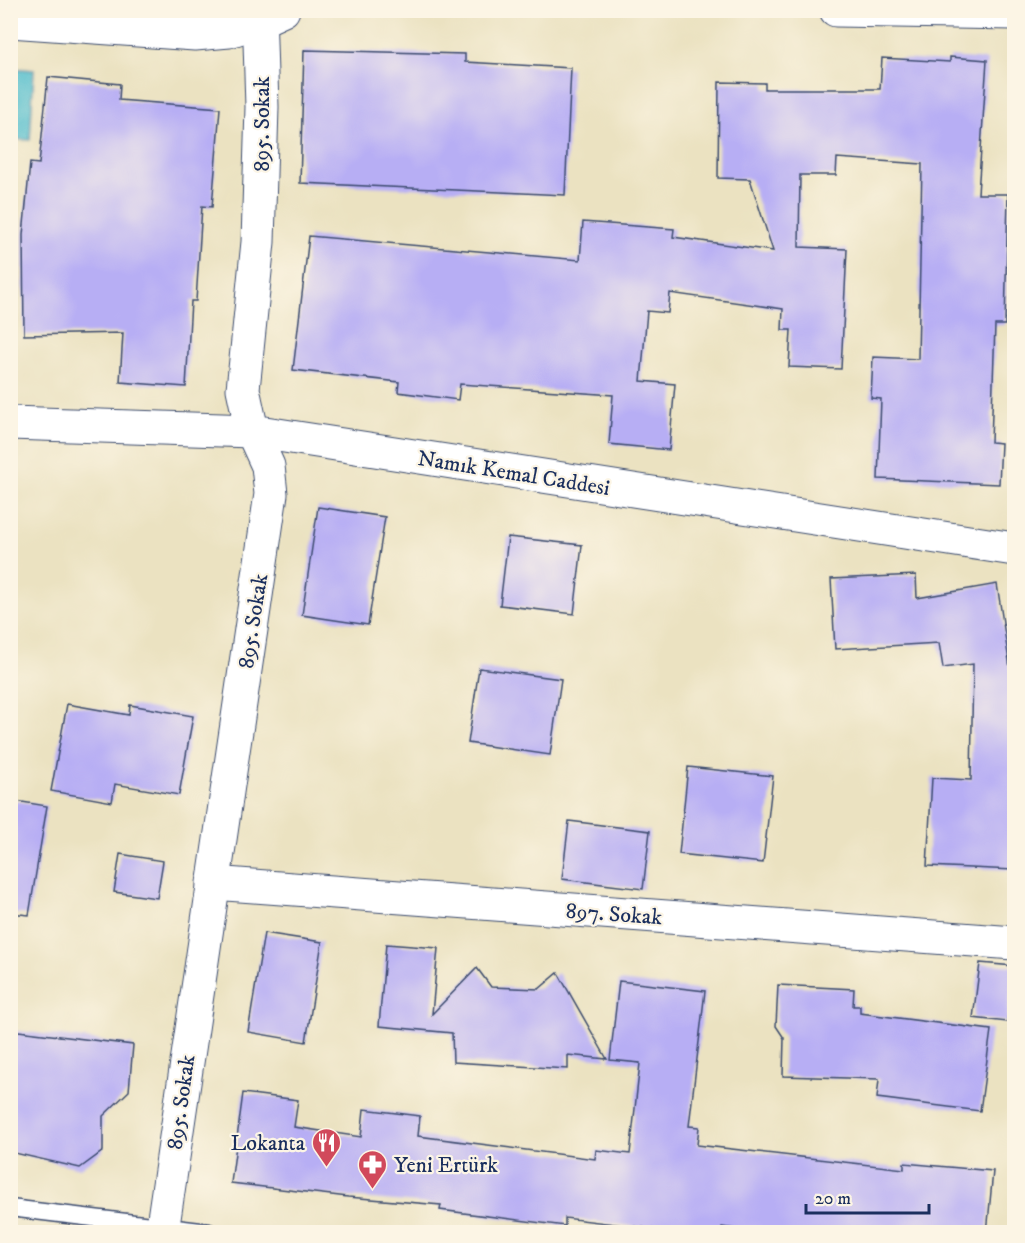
<svg xmlns="http://www.w3.org/2000/svg" width="1025" height="1243" font-family="'IM FELL DW Pica',serif">
	<style>
		.water { fill: #53becd; stroke: #377696; stroke-width: 1.5 }
		.building { fill: #b7aef4 }
		.lines { fill: none; stroke-linecap: round; stroke-linejoin: round }
		.service-casing { stroke: #3a4a6d; stroke-width: 19 }
		.minor-casing { stroke: #3a4a6d; stroke-width: 35 }
		.tertiary-casing { stroke: #3a4a6d; stroke-width: 35 }
		.service { stroke: #fff; stroke-width: 16 }
		.minor { stroke: #fff; stroke-width: 33 }
		.tertiary { stroke: #fff; stroke-width: 33 }
		.labels { text-anchor: middle; stroke-width: 4.5; stroke-linejoin: round; paint-order: stroke }
		.street-label { font-size: 22px; fill: #1b2f5e; stroke: #fcf5e5 }
		.poi-label { font-size: 22px; fill: #1b2f5e; stroke: #fcf5e5; text-anchor: end }
	</style>
	<rect width="100%" height="100%" fill="#fcf5e5"/>
	<filter id="ink" filterUnits="userSpaceOnUse"><feTurbulence type="fractalNoise" baseFrequency=".0167" numOctaves="2"/><feDisplacementMap in="SourceGraphic" scale="12" xChannelSelector="R" yChannelSelector="G"/><feConvolveMatrix kernelMatrix="1 2 1 2 8 2 1 2 1" color-interpolation-filters="sRGB"/></filter>
	<filter id="wash" filterUnits="userSpaceOnUse"><feTurbulence type="fractalNoise" baseFrequency=".008" numOctaves="4" result="noise"/><feDisplacementMap in="SourceGraphic" scale="24" xChannelSelector="R" yChannelSelector="G"/><feGaussianBlur stdDeviation="1.35" result="paint"/><feColorMatrix in="noise" values="0 0 0 0 0 0 0 0 0 0 0 0 0 0 0 0 0 1.4 0 .05"/><feComposite in="paint" operator="in"/></filter>
	<g filter="url(#wash)">
		<rect width="100%" height="100%" fill="#ebe2c1"/>
		<polygon class="water" points="11,68 34,70 30,140 11,139"/>
		<g id="blocks">
			<g class="building">
				<polygon points="304,50 465,54 465,62 571,68 565,195 300,183"/>
				<polygon points="950,57 987,60 978,194 1008,194 1005,325 995,325 991,442 1001,443 999,484 878,479 881,399 871,398 873,357 918,359 922,164 837,158 836,175 800,175 799,247 847,249 841,369 789,367 791,330 782,330 783,309 670,293 668,313 647,311 641,381 675,384 669,450 609,444 613,395 460,384 458,400 398,392 399,382 293,370 309,236 580,260 583,222 674,229 673,237 773,251 750,179 718,178 719,82 765,83 765,89 880,89 882,58 950,62"/>
				<polygon points="48,77 120,84 119,100 220,108 212,207 202,206 196,301 191,301 186,387 120,382 123,333 24,335 23,235 30,163 39,164"/>
				<polygon points="318,507 385,517 368,625 302,615"/>
				<polygon points="508,537 582,545 574,614 500,605"/>
				<polygon points="916,575 917,598 997,584 1011,674 1014,674 1014,870 927,866 932,778 971,780 973,664 943,668 939,643 835,649 831,579"/>
				<polygon points="479,668 561,679 550,755 468,743"/>
				<polygon points="67,704 129,715 130,705 193,716 179,795 115,784 112,802 51,791"/>
				<polygon points="688,767 773,776 763,863 679,854"/>
				<polygon points="10,800 47,806 29,915 10,913"/>
				<polygon points="569,821 650,831 643,889 562,879"/>
				<polygon points="120,854 163,861 157,898 114,892"/>
				<polygon points="264,933 322,942 306,1042 248,1032"/>
				<polygon points="386,944 438,948 432,1014 477,968 491,987 539,989 558,973 607,1059 568,1055 568,1069 453,1062 452,1033 379,1026"/>
				<polygon points="980,963 1014,966 1007,1022 973,1018"/>
				<polygon points="619,981 705,991 689,1126 699,1127 697,1145 904,1169 904,1163 993,1171 987,1233 766,1233 722,1227 721,1233 689,1233 565,1218 565,1226 440,1210 441,1205 348,1197 231,1183 243,1093 298,1100 294,1127 361,1137 364,1109 420,1116 418,1136 595,1159 596,1150 630,1154 640,1063 610,1060"/>
				<polygon points="778,985 854,989 853,1006 860,1006 860,1013 991,1030 980,1111 877,1098 879,1079 783,1076 784,1038 776,1026"/>
				<polygon points="10,1030 133,1045 129,1091 103,1116 103,1151 80,1168 10,1152"/>
			</g>
		</g>
	</g>
	<g filter="url(#ink)">
		<use href="#blocks" fill-opacity="0" stroke="#3a4a6d" stroke-width="1.5"/>
		<g class="lines">
			<defs>
				<polyline id="service" points="10,1208 209,1232"/>
				<g id="minor">
					<polyline points="836,10 1014,13"/>
					<polyline points="10,21 195,34 229,31 259,21 283,10"/>
					<polyline points="213,883 1014,943"/>
					<polyline points="162,1232 271,494 268,466 252,431 243,389 258,242 262,107 259,10"/>
				</g>
				<polyline id="tertiary" points="10,423 252,431 1014,549"/>
			</defs>
			<use href="#service" class="service-casing"/>
			<use href="#minor" class="minor-casing"/>
			<use href="#tertiary" class="tertiary-casing"/>
			<use href="#service" class="service"/>
			<use href="#minor" class="minor"/>
			<use href="#tertiary" class="tertiary"/>
		</g>
	</g>
	<defs>
		<symbol id="restaurant-pin" viewBox="-11 -11 22 30"><path d="M0 17L-7.5 6A9.5 9.5 0 1 1 7.5 6Z" fill="#d1495b" stroke="#fcf5e5"/><path d="M-5-6h1v4h1v-4h1v4h1v-4h1v5L-1.5 .5V6h-2V.5L-5-1ZM5-6V6H3V1.5H1.5Q1.5-4 5-6Z" fill="#fff"/></symbol>
		<symbol id="pharmacy-pin" viewBox="-11 -11 22 30"><path d="M0 17L-7.5 6A9.5 9.5 0 1 1 7.5 6Z" fill="#d1495b" stroke="#fcf5e5"/><path d="M-2-6h4v4h4v4h-4v4h-4v-4h-4v-4h4Z" fill="#fff"/></symbol>
	</defs>
	<g fill-rule="evenodd">
		<use href="#restaurant-pin" x="310" y="1126" width="33" height="45"/>
		<use href="#pharmacy-pin" x="356" y="1148" width="33" height="45"/>
	</g>
	<g class="labels">
		<g class="street-label">
			<text transform="translate(261 124) rotate(-90)" y="8">895. Sokak</text>
			<text transform="translate(514 472) rotate(9)" y="8">Namık Kemal Caddesi</text>
			<text transform="translate(252 621) rotate(-81)" y="8">895. Sokak</text>
			<text transform="translate(614 913) rotate(4)" y="8">897. Sokak</text>
			<text transform="translate(180 1102) rotate(-82)" y="8">895. Sokak</text>
		</g>
		<g class="poi-label">
			<text x="305" y="1150">Lokanta</text>
			<text x="394" y="1172" text-anchor="start">Yeni Ertürk</text>
		</g>
	</g>
	<rect width="1025" height="1243" fill="none" stroke="#fcf5e5" stroke-width="36"/>
	<path d="M806 1204v9h123v-9" fill="none" stroke="#1b2f5e" stroke-width="3"/>
	<text x="815" y="1204" font-size="18" fill="#1b2f5e" stroke="#fcf5e5" stroke-width="4.5" paint-order="stroke">20 m</text>
</svg>
